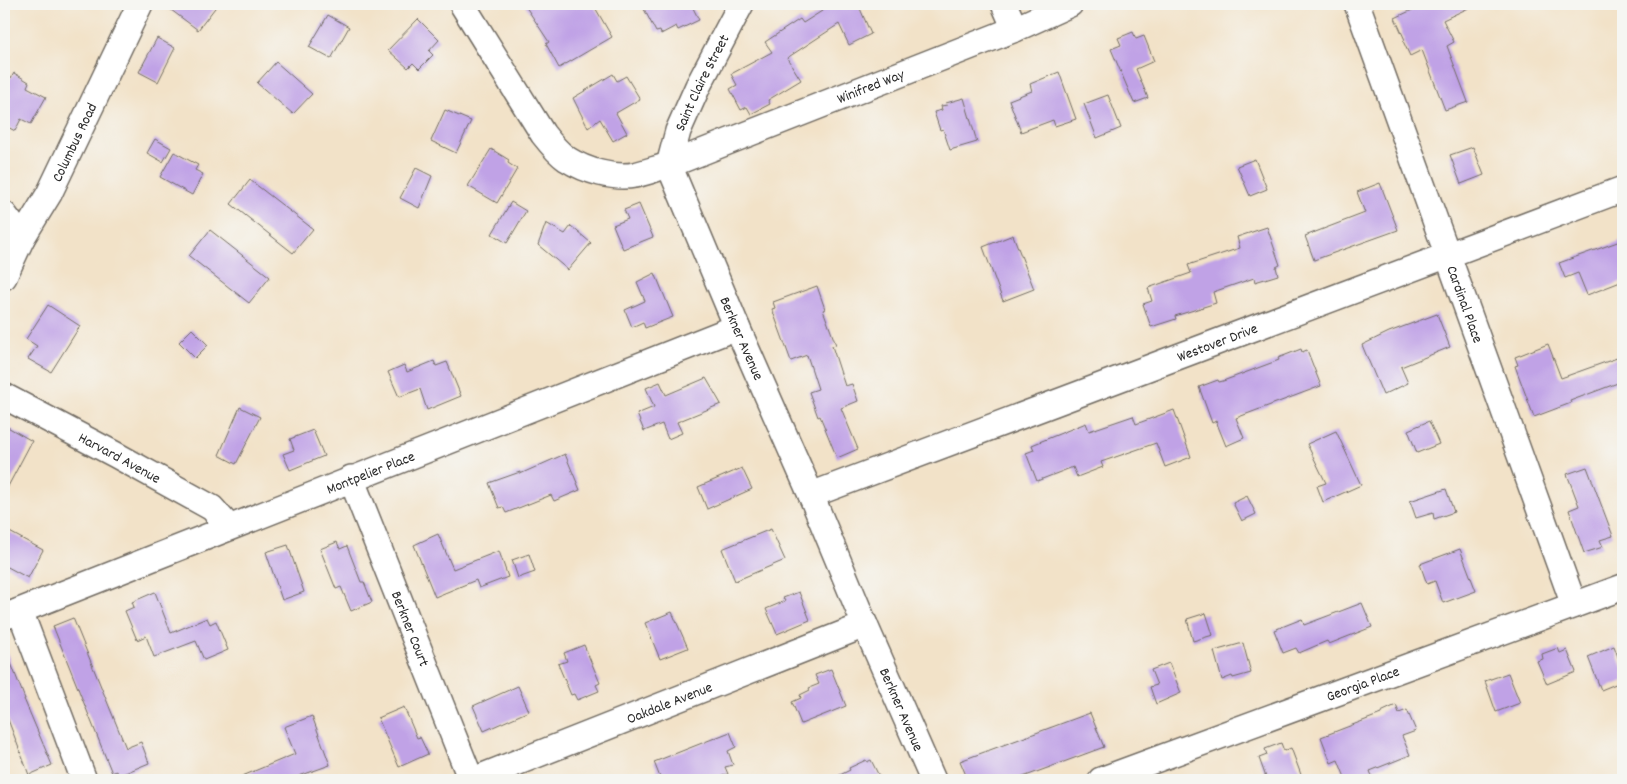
<svg xmlns="http://www.w3.org/2000/svg" width="1627" height="784" font-family="Dekko,sans-serif">
	<style>
		.building { fill: #c0a2e6 }
		.lines { fill: none; stroke-linecap: round; stroke-linejoin: round }
		.minor-casing { stroke: #716b62; stroke-width: 28 }
		.minor { stroke: #fff; stroke-width: 25 }
		.labels { text-anchor: middle; stroke-width: 4.5; stroke-linejoin: round; paint-order: stroke }
		.street-label { font-size: 15px; fill: #2b2b2b; stroke: #f6f6f2 }
	</style>
	<rect width="100%" height="100%" fill="#f6f6f2"/>
	<filter id="ink" filterUnits="userSpaceOnUse"><feTurbulence type="fractalNoise" baseFrequency=".02" numOctaves="2"/><feDisplacementMap in="SourceGraphic" scale="10" xChannelSelector="R" yChannelSelector="G"/><feConvolveMatrix kernelMatrix="1 2 1 2 8 2 1 2 1" color-interpolation-filters="sRGB"/></filter>
	<filter id="wash" filterUnits="userSpaceOnUse"><feTurbulence type="fractalNoise" baseFrequency=".0096" numOctaves="4" result="noise"/><feDisplacementMap in="SourceGraphic" scale="20" xChannelSelector="R" yChannelSelector="G"/><feGaussianBlur stdDeviation="1.12" result="paint"/><feColorMatrix in="noise" values="0 0 0 0 0 0 0 0 0 0 0 0 0 0 0 0 0 1.4 0 .05"/><feComposite in="paint" operator="in"/></filter>
	<g filter="url(#wash)">
		<rect width="100%" height="100%" fill="#f2e2c8"/>
		<g id="blocks">
			<g class="building">
				<polygon points="163,4 218,4 198,30"/>
				<polygon points="524,4 593,4 612,37 559,68 546,44 549,42"/>
				<polygon points="653,4 691,4 699,20 678,30 676,26 661,34 660,31 656,32 644,9"/>
				<polygon points="833,4 858,4 871,34 849,45 839,24 787,58 801,80 768,100 770,104 751,114 747,107 741,110 730,89 737,85 731,74 772,52 765,42 800,19 803,23"/>
				<polygon points="1425,4 1477,4 1443,20 1454,42 1447,46 1468,102 1445,110 1422,50 1410,56 1403,41 1405,40 1395,18"/>
				<polygon points="328,15 349,27 331,59 309,47"/>
				<polygon points="418,19 439,40 429,51 433,55 419,69 413,63 408,68 388,50"/>
				<polygon points="1133,32 1136,39 1144,36 1154,61 1136,69 1148,98 1134,103 1111,49 1121,45 1118,38"/>
				<polygon points="157,38 175,48 158,82 139,72"/>
				<polygon points="276,62 312,94 293,114 257,83"/>
				<polygon points="1059,72 1076,119 1055,126 1053,120 1021,132 1009,100 1032,91 1030,84"/>
				<polygon points="14,73 29,82 27,87 46,97 31,124 21,119 15,131 4,125 4,74 11,78"/>
				<polygon points="613,74 617,81 626,76 640,99 616,113 627,133 613,141 600,119 588,128 573,98"/>
				<polygon points="1108,95 1121,128 1097,138 1084,104"/>
				<polygon points="964,98 977,142 950,150 943,129 940,130 934,112 942,110 941,106 947,105 946,103"/>
				<polygon points="445,110 471,121 456,153 431,141"/>
				<polygon points="155,139 171,148 163,162 147,153"/>
				<polygon points="1473,147 1484,175 1461,184 1450,155"/>
				<polygon points="491,149 509,160 508,163 517,169 497,203 468,186"/>
				<polygon points="174,152 198,165 195,170 203,174 192,195 160,177"/>
				<polygon points="1255,159 1267,189 1250,196 1237,166"/>
				<polygon points="416,168 432,176 419,208 400,198"/>
				<polygon points="250,180 313,229 293,253 231,204"/>
				<polygon points="1380,183 1398,230 1314,260 1305,236 1365,213 1357,192"/>
				<polygon points="511,202 526,211 507,243 492,234"/>
				<polygon points="639,204 653,237 623,249 613,225 628,219 624,210"/>
				<polygon points="546,223 565,234 571,226 591,243 568,270 538,245"/>
				<polygon points="1267,227 1280,265 1276,267 1278,275 1255,282 1254,278 1213,292 1216,303 1175,316 1176,319 1151,327 1143,304 1152,301 1148,288 1191,273 1188,265 1240,248 1237,237"/>
				<polygon points="210,230 270,277 249,303 189,256"/>
				<polygon points="1013,235 1034,289 1003,301 983,247"/>
				<polygon points="1623,240 1623,281 1587,295 1578,273 1565,278 1559,263"/>
				<polygon points="655,273 673,317 645,328 643,322 632,327 625,310 645,301 637,282"/>
				<polygon points="817,286 825,309 823,310 836,345 832,346 845,386 852,384 858,401 841,408 858,449 837,458 820,416 818,417 809,392 818,389 807,355 791,361 772,309 775,308 773,302"/>
				<polygon points="48,305 80,326 51,372 28,359 37,346 26,339"/>
				<polygon points="1437,314 1450,347 1401,367 1408,383 1383,395 1362,345 1389,332"/>
				<polygon points="192,329 208,345 195,358 179,342"/>
				<polygon points="1548,344 1561,378 1617,358 1623,374 1623,381 1570,401 1571,403 1534,417 1515,366 1518,365 1515,357"/>
				<polygon points="1301,349 1302,352 1307,350 1321,386 1236,418 1244,438 1226,446 1216,421 1212,423 1199,387 1218,380 1219,382 1223,381 1279,360 1278,358"/>
				<polygon points="434,361 436,366 447,362 461,396 427,410 420,389 399,397 388,372 404,365 407,372"/>
				<polygon points="706,378 721,404 677,422 682,433 668,439 662,424 644,431 637,414 654,407 646,388 660,382 666,395"/>
				<polygon points="240,407 260,417 236,464 219,455"/>
				<polygon points="1174,410 1191,457 1165,467 1156,443 1101,462 1103,467 1077,477 1073,467 1037,481 1026,453 1034,450 1032,445 1086,423 1089,431 1133,416 1136,424"/>
				<polygon points="1429,421 1439,444 1417,453 1408,430"/>
				<polygon points="4,425 32,441 4,494"/>
				<polygon points="313,430 324,456 290,470 283,454 294,450 290,439"/>
				<polygon points="1336,431 1361,485 1323,502 1317,486 1326,483 1307,444"/>
				<polygon points="565,454 580,490 554,501 551,495 506,513 503,507 499,508 489,483 520,472 520,474"/>
				<polygon points="1587,467 1613,536 1600,540 1603,547 1584,553 1569,510 1579,506 1567,474"/>
				<polygon points="742,468 752,489 707,509 698,487"/>
				<polygon points="1446,489 1454,512 1434,519 1433,513 1416,518 1410,501"/>
				<polygon points="1247,496 1256,514 1242,521 1233,503"/>
				<polygon points="4,529 43,550 28,578 4,565"/>
				<polygon points="771,529 785,560 735,581 722,549"/>
				<polygon points="438,534 453,569 499,551 508,577 479,588 476,580 435,597 414,545"/>
				<polygon points="337,542 340,549 347,546 361,582 364,582 372,602 351,611 341,587 336,589 320,549"/>
				<polygon points="288,545 304,592 282,600 266,552"/>
				<polygon points="1460,549 1476,591 1443,603 1435,581 1427,584 1420,564"/>
				<polygon points="529,554 535,572 518,578 512,560"/>
				<polygon points="155,592 171,633 207,618 210,624 216,621 228,650 204,660 196,641 154,657 146,636 137,640 125,611 134,607 132,602"/>
				<polygon points="799,592 810,620 777,634 766,609 785,601 783,598"/>
				<polygon points="1362,603 1372,627 1329,644 1327,641 1299,653 1296,648 1283,653 1274,630 1302,619 1304,625"/>
				<polygon points="672,612 688,648 660,659 645,623"/>
				<polygon points="1206,613 1213,635 1193,641 1187,619"/>
				<polygon points="73,618 126,748 141,742 149,763 118,776 116,771 112,773 53,626"/>
				<polygon points="1243,643 1251,673 1233,678 1232,676 1222,680 1214,651"/>
				<polygon points="584,645 600,683 596,685 599,691 577,700 574,694 571,695 558,664 567,661 564,653"/>
				<polygon points="1614,646 1623,670 1623,681 1601,690 1588,657"/>
				<polygon points="4,648 5,648 25,699 24,699 52,765 29,775 4,709"/>
				<polygon points="1558,648 1560,653 1567,650 1576,672 1547,684 1537,661 1543,659 1542,654"/>
				<polygon points="1169,663 1181,693 1156,704 1150,687 1157,685 1151,670"/>
				<polygon points="831,669 846,706 801,724 792,702 801,698 800,695 810,690 809,688 819,684 815,675"/>
				<polygon points="1508,673 1520,703 1496,712 1485,681"/>
				<polygon points="518,686 529,711 484,731 473,706"/>
				<polygon points="1396,705 1399,713 1407,710 1416,731 1402,736 1410,755 1370,771 1372,776 1361,780 1346,780 1338,760 1331,763 1321,737 1381,714 1381,712"/>
				<polygon points="404,707 417,738 420,737 428,754 399,767 378,718"/>
				<polygon points="1090,713 1104,747 1015,780 968,780 960,761"/>
				<polygon points="312,716 330,765 288,780 233,780 295,754 284,727"/>
				<polygon points="730,732 736,747 728,751 733,765 725,767 728,774 712,780 661,780 654,762"/>
				<polygon points="1281,743 1284,751 1291,748 1303,780 1267,780 1259,758 1267,755 1265,749"/>
				<polygon points="866,760 867,762 871,760 881,780 830,780 850,770 849,768"/>
			</g>
		</g>
	</g>
	<g filter="url(#ink)">
		<use href="#blocks" fill-opacity="0" stroke="#716b62" stroke-width="1"/>
		<g class="lines">
			<defs>
				<g id="minor">
					<path id="s1" d="M462 4 543 134C550 143 558 153 567 159 586 171 614 179 635 175 647 172 658 168 669 165L1015 29 1070 4"/>
					<polyline points="1004,4 1015,29"/>
					<path id="s2" d="M1357 4 1574 605"/>
					<path id="s3" d="M669 165 737 327 811 495 865 625 933 780"/>
					<path id="s4" d="M669 165 678 131 698 86 741 4"/>
					<polyline points="4,214 22,238"/>
					<path id="s5" d="M4 277 22 238 49 194 140 4"/>
					<path id="s6" d="M4 396 116 455 212 508 229 527"/>
					<path id="s7" d="M351 478 471 780"/>
					<path id="s8" d="M811 495 1623 189"/>
					<polyline points="20,611 84,780"/>
					<path id="s9" d="M4 617 737 327"/>
					<path id="s10" d="M473 780 865 625"/>
					<path id="s11" d="M1101 780 1623 587"/>
				</g>
			</defs>
			<use href="#minor" class="minor-casing"/>
			<use href="#minor" class="minor"/>
		</g>
	</g>
	<g class="labels">
		<g class="street-label">
			<text dy="5" stroke="none"><textPath href="#s4" startOffset="89">Saint Claire Street</textPath></text>
			<text dy="5" stroke="none"><textPath href="#s1" startOffset="511">Winifred Way</textPath></text>
			<text dy="5" stroke="none"><textPath href="#s5" startOffset="152">Columbus Road</textPath></text>
			<text dy="5" stroke="none"><textPath href="#s2" startOffset="319">Cardinal Place</textPath></text>
			<text dy="5" stroke="none"><textPath href="#s3" startOffset="188">Berkner Avenue</textPath></text>
			<text dy="5" stroke="none"><textPath href="#s8" startOffset="434">Westover Drive</textPath></text>
			<text dy="5" stroke="none"><textPath href="#s6" startOffset="131">Harvard Avenue</textPath></text>
			<text dy="5" stroke="none"><textPath href="#s9" startOffset="394">Montpelier Place</textPath></text>
			<text dy="5" stroke="none"><textPath href="#s7" startOffset="162">Berkner Court</textPath></text>
			<text dy="5" stroke="none"><textPath href="#s11" startOffset="279">Georgia Place</textPath></text>
			<text dy="5" stroke="none"><textPath href="#s10" startOffset="211">Oakdale Avenue</textPath></text>
			<text dy="5" stroke="none"><textPath href="#s3" startOffset="592">Berkner Avenue</textPath></text>
		</g>
	</g>
	<rect width="1627" height="784" fill="none" stroke="#f6f6f2" stroke-width="20"/>
</svg>
